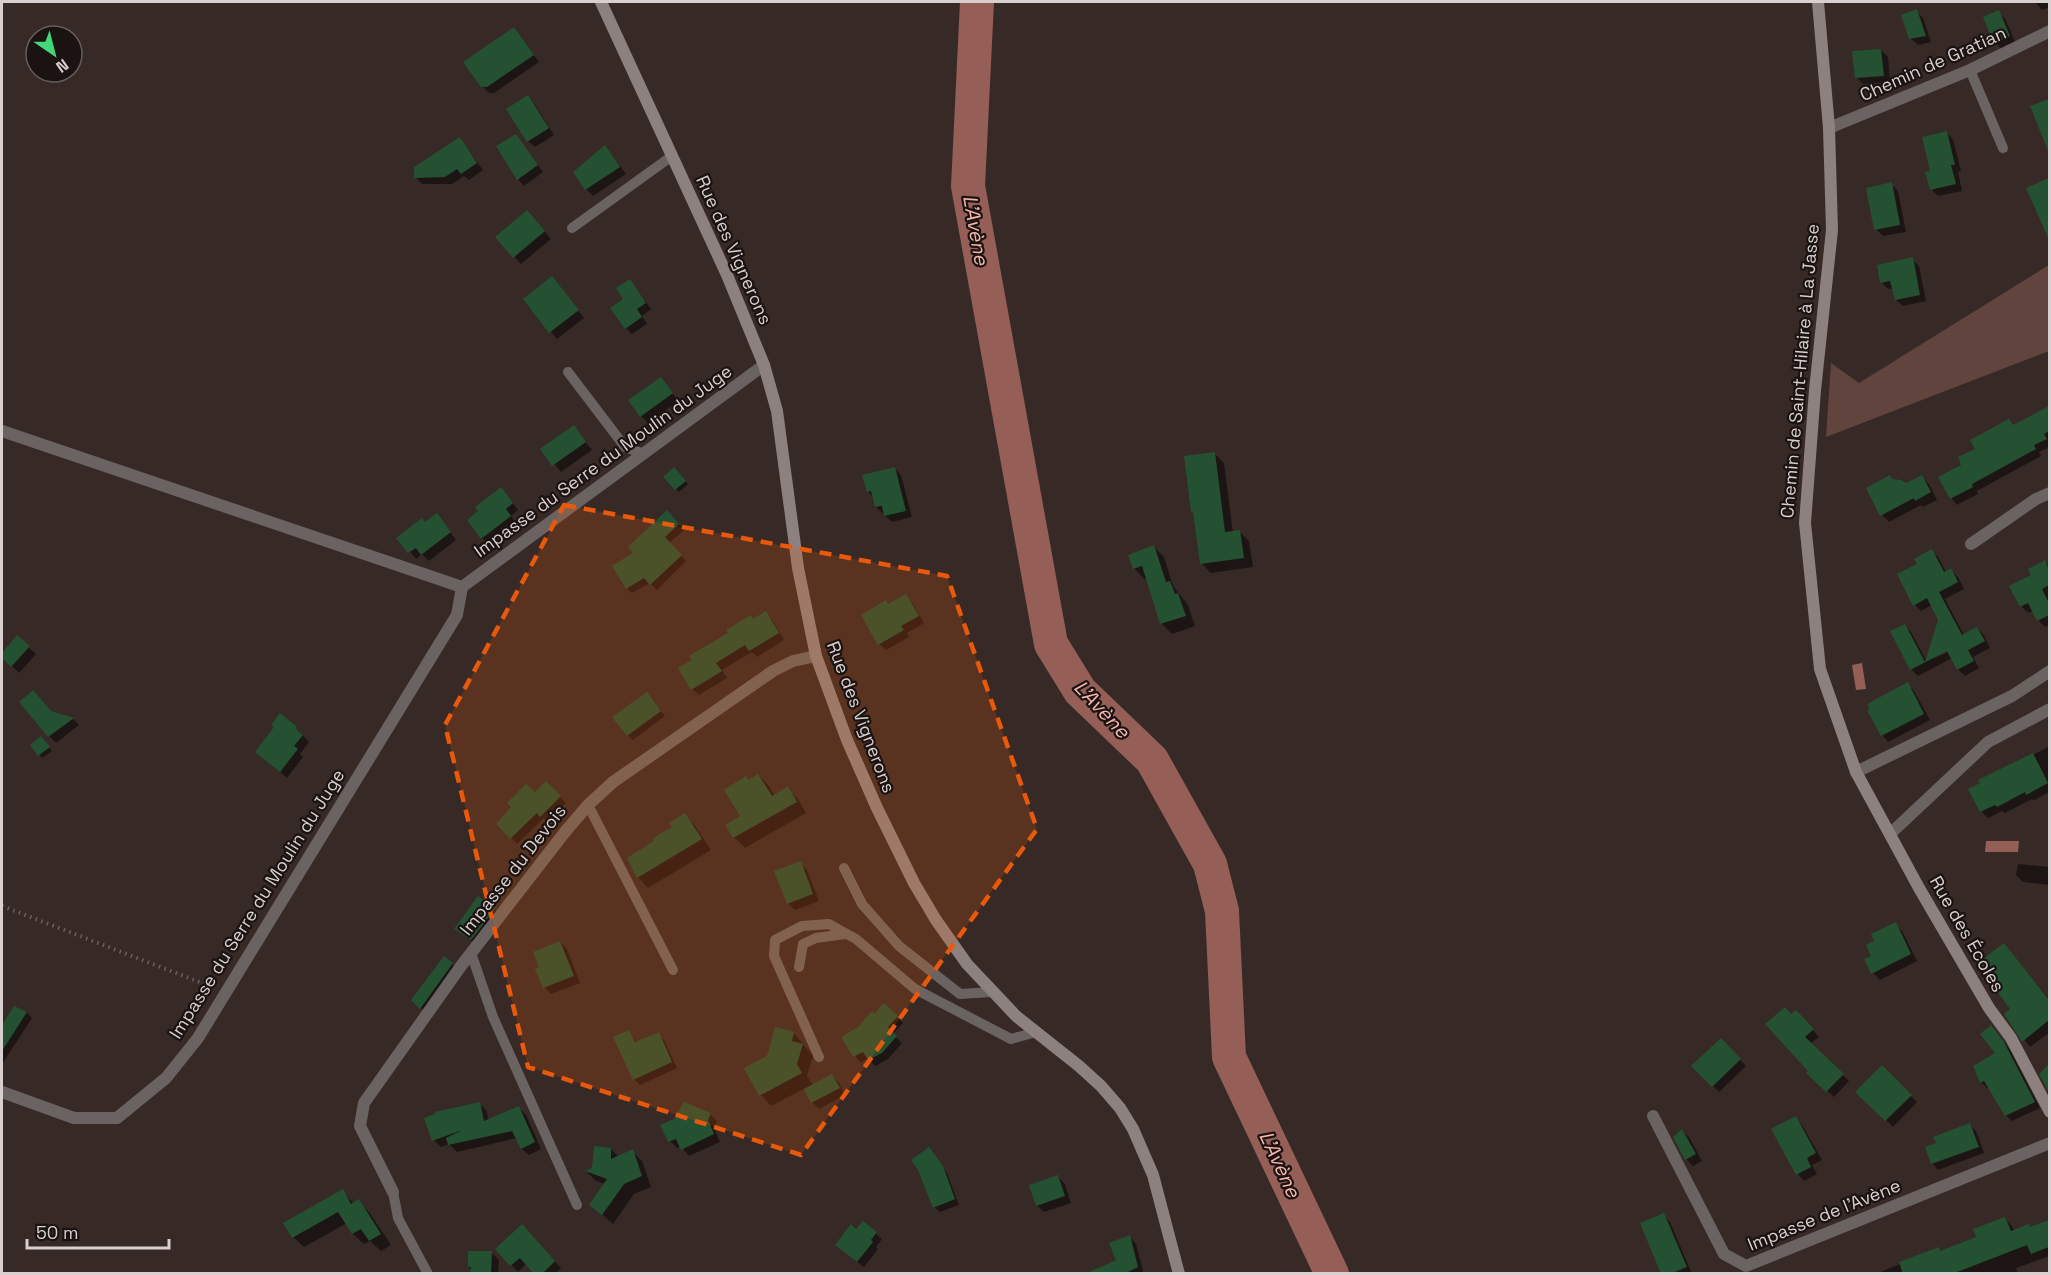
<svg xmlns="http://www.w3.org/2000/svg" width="2051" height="1275" font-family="'Space Grotesk',sans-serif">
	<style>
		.green { fill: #62443f }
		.water { fill: #955f58 }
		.shadow { fill: #0007; fill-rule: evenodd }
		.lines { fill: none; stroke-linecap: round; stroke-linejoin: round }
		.river { stroke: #955f58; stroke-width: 34 }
		.building { fill: #255133 }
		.path { stroke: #6c5f5d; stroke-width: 4; stroke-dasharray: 1.5 4.5; stroke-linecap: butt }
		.lane { stroke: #6a6361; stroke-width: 10 }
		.street { stroke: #6a6361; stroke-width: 12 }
		.secondary { stroke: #8d817f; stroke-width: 12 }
		.marked { fill: #e8590c; fill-opacity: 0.2; stroke: #e8590c; stroke-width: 4.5; stroke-dasharray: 12 8; stroke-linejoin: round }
		.labels { text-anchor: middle; stroke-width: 4.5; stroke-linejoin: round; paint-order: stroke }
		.street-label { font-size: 18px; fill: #d9cfce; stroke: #1a1312 }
		.water-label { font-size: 20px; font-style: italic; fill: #f7b4a9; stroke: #1a1312 }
	</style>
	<rect width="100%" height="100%" fill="#372926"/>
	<polygon class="green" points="2049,265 2049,351 1826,437 1831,363 1859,383"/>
	<g class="water">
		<polygon points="1862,663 1866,689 1856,690 1852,665"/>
		<polygon points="1986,841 2019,841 2018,852 1985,852"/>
	</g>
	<g class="shadow">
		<polygon points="2035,2 2050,2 2050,7 2042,10"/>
		<polygon points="1916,11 1923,18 1931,42 1918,45 1910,38"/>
		<polygon points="1998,12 2005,19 2016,43 2003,50 1996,43"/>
		<polygon points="514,29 539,62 494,93 489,93 482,86"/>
		<polygon points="1881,50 1888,57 1890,82 1863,84 1856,77"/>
		<polygon points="527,97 534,103 554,135 535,147 528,141"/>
		<polygon points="1946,132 1953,139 1961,171 1958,172 1962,191 1938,196 1931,189 1932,172"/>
		<polygon points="515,135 543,172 524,186 518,179 498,147"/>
		<polygon points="460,139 483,170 469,180 464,176 452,184 422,184 415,177"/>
		<polygon points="605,147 626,174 593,196 586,189"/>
		<polygon points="2050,179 2050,231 2045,226 2028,189"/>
		<polygon points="1891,184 1898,191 1906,232 1883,236 1876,229"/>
		<polygon points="534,219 551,239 521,264 514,257"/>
		<polygon points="1912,259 1919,266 1926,301 1903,306 1896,300 1893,288 1888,289 1882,283"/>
		<polygon points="630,281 651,309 642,316 647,324 632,334 626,328 626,299"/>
		<polygon points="559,285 584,318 557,339 551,332"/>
		<polygon points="667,386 678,401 648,423 641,416"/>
		<polygon points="2045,410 2050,414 2050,447 2039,452 2041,456 1977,491 1978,494 1957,505 1951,498 1963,465 1977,449 2009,421 2014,426"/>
		<polygon points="573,427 592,450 561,472 542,449"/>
		<polygon points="1214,453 1224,463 1233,533 1240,532 1249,541 1253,567 1211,573 1202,564 1195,514 1192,511"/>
		<polygon points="894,468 901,475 912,517 892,522 876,507 874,498 868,492"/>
		<polygon points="674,469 688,484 679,492 665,477"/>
		<polygon points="1922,477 1929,484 1937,500 1923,507 1921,505 1889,522 1882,515 1894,481 1906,485"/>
		<polygon points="507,496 518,510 511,516 516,523 489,544 482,538"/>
		<polygon points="667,512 684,530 669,543 686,561 657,590 650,583 632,593 627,588 636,553"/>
		<polygon points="443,522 456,540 429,561 422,554 416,559 399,538"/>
		<polygon points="1153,546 1164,557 1173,586 1188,605 1195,626 1172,634 1162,624 1147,578 1144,579 1134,568"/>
		<path d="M1932 551 1938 557 1946 572 1951 570 1958 577 1964 589 1945 599 1964 635 1977 628 1984 635 1990 648 1973 657 1979 668 1965 676 1958 669 1952 658 1918 676 1911 669 1905 626 1911 632 1927 662 1940 620 1932 605 1921 611 1915 605 1919 565ZM1953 646 1954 649 1935 658V655Z"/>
		<polygon points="2044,562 2050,567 2050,625 2045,627 2038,620 2033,611 2028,613 2021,606 2033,575"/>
		<polygon points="906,596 912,603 924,623 907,633 909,637 886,650 879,644 889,606"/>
		<polygon points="766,613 772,620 784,640 757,657 752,652 722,670 727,678 699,695 692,689 730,634"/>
		<polygon points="17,637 36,654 19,673 2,656"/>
		<polygon points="1908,684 1914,691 1930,720 1888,742 1882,735"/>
		<polygon points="652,699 665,716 633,740 628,735"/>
		<polygon points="52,713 73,719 79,725 56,743 49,736"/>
		<polygon points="295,727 309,742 300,754 303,757 287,778 257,752"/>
		<polygon points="44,741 52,751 42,758 32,745"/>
		<polygon points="2050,746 2050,792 2034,800 2032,799 2005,813 2002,811 1988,818 1981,811 2000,772"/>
		<polygon points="758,775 769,786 775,796 787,788 798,799 806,813 745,848 734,837 742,816 749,781"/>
		<polygon points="546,783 566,803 547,822 544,818 517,844 498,824"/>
		<polygon points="685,815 695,826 711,850 648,888 638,877"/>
		<polygon points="800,863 807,870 819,901 795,910 788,903"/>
		<polygon points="2018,864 2050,867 2050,885 2023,882 2016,875"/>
		<polygon points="495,909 501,916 478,946 456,929"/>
		<polygon points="1895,924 1902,931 1917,961 1880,980 1873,973 1873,957"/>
		<polygon points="560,942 567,949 580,983 551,994 544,987 541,968"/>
		<polygon points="2004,945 2048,998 2050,997 2050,1032 2030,1047 2006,1014 2012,1009"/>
		<polygon points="452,964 459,971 428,1015 413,1000"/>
		<polygon points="884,1005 903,1023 893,1034 902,1043 888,1059 875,1066 868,1058 861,1063 855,1056 843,1037 874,1016"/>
		<polygon points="15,1008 27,1013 32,1018 2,1064 2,1028"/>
		<polygon points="1791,1016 1802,1018 1819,1037 1810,1044 1849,1081 1834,1097 1808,1073 1810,1071"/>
		<polygon points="629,1032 637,1043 658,1034 664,1040 677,1068 640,1085 634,1079"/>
		<polygon points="794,1033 813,1056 807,1076 813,1086 832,1076 839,1083 845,1095 819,1109 812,1102 805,1088 771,1106 761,1095 746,1068 768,1057"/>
		<polygon points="1997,1033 2010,1050 2040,1108 2012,1121 2006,1115 1989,1087 1987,1088 1981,1082 1997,1053"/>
		<polygon points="1721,1040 1746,1066 1719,1092 1693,1066"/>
		<polygon points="1882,1067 1917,1102 1893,1127 1858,1092"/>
		<polygon points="479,1103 486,1110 489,1121 519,1108 526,1115 541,1149 529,1155 522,1149 517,1138 457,1152 449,1144 441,1147 434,1140"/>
		<polygon points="710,1114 717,1121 714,1128 720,1142 689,1156 681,1146 677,1148 670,1141 662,1125"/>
		<polygon points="1796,1118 1802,1125 1822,1160 1812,1165 1817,1174 1804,1181 1798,1174 1773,1130"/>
		<polygon points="1969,1125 1976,1131 1984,1153 1938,1170 1932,1163"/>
		<polygon points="1682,1131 1689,1137 1702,1161 1693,1166 1686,1159"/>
		<polygon points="611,1149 619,1157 632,1151 642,1161 651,1187 634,1194 613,1224 591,1205 605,1184 596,1181 587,1172 594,1169"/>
		<polygon points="934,1155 947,1173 959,1205 940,1212 934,1207 920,1169"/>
		<polygon points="1058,1177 1065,1184 1071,1203 1044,1212 1037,1205"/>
		<polygon points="342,1191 354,1204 358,1201 369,1212 391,1245 381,1251 370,1241 364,1244 353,1234 347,1223 304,1247 293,1237"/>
		<polygon points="1663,1215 1670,1222 1692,1274 1663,1274"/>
		<polygon points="2005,1219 2012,1226 2014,1231 2029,1226 2031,1228 2050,1221 2050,1256 2016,1268 2018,1274 1875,1274 1938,1249 1942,1252 1978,1238"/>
		<polygon points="863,1223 882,1239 876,1247 878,1249 864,1267 843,1251"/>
		<polygon points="528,1233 561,1268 555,1274 536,1274 527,1263 518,1272 497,1249"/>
		<polygon points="1130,1237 1136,1244 1144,1274 1089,1274 1118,1261"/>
		<polygon points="492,1253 499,1260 498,1274 472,1274 472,1269 469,1267"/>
	</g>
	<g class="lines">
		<polyline class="river" points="977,2 968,186 1051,644 1080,691 1152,760 1210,864 1222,911 1229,1057 1332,1274"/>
	</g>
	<g class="building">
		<polygon points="1917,9 1926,36 1909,39 1901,15"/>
		<polygon points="1999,10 2010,36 1994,44 1983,17"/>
		<polygon points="514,27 534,55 487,87 481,87 463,62"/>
		<polygon points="1881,49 1884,76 1855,78 1852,51"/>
		<polygon points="528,95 549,128 527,142 506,109"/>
		<polygon points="2049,99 2049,153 2030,106"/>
		<polygon points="1947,131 1955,165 1951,165 1956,184 1930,190 1925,172 1930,171 1922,137"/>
		<polygon points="516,134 538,165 517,180 496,146"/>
		<polygon points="460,137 477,163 461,174 457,169 445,177 414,178 414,167"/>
		<polygon points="605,145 620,167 585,190 573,172"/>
		<polygon points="2049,178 2049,240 2026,188"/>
		<polygon points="1892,182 1900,225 1874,230 1866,188"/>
		<polygon points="527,210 545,231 513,258 495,237"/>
		<polygon points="1913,257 1920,295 1895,300 1890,281 1880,283 1877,265"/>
		<polygon points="552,276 579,310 549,333 523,299"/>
		<polygon points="630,279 646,303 637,309 642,317 625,329 610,308 623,299 616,288"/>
		<polygon points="661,377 673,393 640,417 628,400"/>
		<polygon points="2049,406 2049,431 2044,434 2047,439 2034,445 2036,449 1972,484 1973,487 1950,499 1938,477 1961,465 1958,457 1975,449 1970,440 2009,419 2013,425"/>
		<polygon points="574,425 586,442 552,466 540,449"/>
		<polygon points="1215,452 1225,532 1240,530 1244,558 1200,564 1193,512 1191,512 1184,456"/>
		<polygon points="674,467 686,481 675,490 663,477"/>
		<polygon points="895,467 906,511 884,516 882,506 875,507 871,491 867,492 862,475"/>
		<polygon points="1890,475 1892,479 1901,480 1906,483 1922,475 1931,492 1915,501 1914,498 1880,516 1866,488"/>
		<polygon points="501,487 513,503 506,509 511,516 481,539 467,520 478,511 475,507"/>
		<polygon points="667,510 679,524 665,537 682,555 650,585 644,578 626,589 612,566 633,553 628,547"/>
		<polygon points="437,513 451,532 421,555 416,548 408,553 396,538 422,518 425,522"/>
		<polygon points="1154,545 1166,582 1170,581 1175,594 1178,593 1186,616 1160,624 1142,566 1133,569 1128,555"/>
		<polygon points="1932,549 1944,572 1951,568 1958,582 1939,592 1962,635 1977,627 1985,641 1968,650 1974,661 1957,670 1947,651 1910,670 1890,631 1905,624 1925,662 1938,620 1927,598 1913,606 1897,574 1917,564 1914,559"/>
		<polygon points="2045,560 2049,570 2049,585 2042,589 2049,603 2049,615 2037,621 2028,603 2020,607 2009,586 2031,575 2028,569"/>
		<polygon points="906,594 919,616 901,626 904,630 878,645 861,615 886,600 888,604"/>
		<polygon points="766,611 779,633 749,651 745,645 716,663 722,671 691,690 678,668 692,660 689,656 728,633 726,630 751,615 753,619"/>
		<polygon points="17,635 30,646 11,667 2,658 2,653"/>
		<polygon points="1908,682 1924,714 1881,736 1867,710 1870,709 1867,704"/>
		<polygon points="33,690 51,711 74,718 48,737 19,702"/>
		<polygon points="647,692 661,711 627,736 612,717"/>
		<polygon points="280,713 296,726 297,730 303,735 294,746 298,749 280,772 255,752 274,727 271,725"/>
		<polygon points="41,736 50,747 38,756 30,745"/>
		<polygon points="2033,753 2048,783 2026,795 2025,792 1997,807 1995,805 1980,812 1968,789 1980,783 1978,780"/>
		<polygon points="758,774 772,796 788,786 797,802 733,838 725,825 740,816 724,790 746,776 748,780"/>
		<polygon points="546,781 561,796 540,817 537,813 510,839 496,824 511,807 507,803 526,784 535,792"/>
		<polygon points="685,813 702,839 637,878 627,858 654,841 653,838 672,827 669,823"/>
		<polygon points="801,861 813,894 787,904 774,871"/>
		<polygon points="478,896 496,908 471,940 454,929"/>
		<polygon points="1896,922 1911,954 1871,974 1864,959 1871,956 1866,945 1874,941 1871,934"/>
		<polygon points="560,941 574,976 543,988 535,969 539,967 533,952"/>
		<polygon points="2004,943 2049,1000 2049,1020 2022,1042 2004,1014 2010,1009 1997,991 1999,989 1979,962"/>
		<polygon points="444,956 453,963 420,1009 411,1000"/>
		<polygon points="884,1003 898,1016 888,1027 897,1036 882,1053 868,1060 863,1052 853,1057 841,1037 858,1027 872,1011 874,1014"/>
		<polygon points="14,1006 27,1012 2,1051 2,1025"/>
		<polygon points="1785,1007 1791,1014 1796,1010 1814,1029 1805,1037 1844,1074 1826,1092 1806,1073 1808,1071 1765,1024"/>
		<polygon points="1991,1025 2004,1042 2035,1102 2005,1116 1984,1081 1980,1083 1973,1066 1995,1053 1980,1034"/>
		<polygon points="775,1027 794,1032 792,1041 803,1044 797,1064 802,1073 759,1096 744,1068 767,1056"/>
		<polygon points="629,1030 635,1042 659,1032 672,1062 633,1080 613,1037"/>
		<polygon points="1721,1038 1741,1059 1712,1087 1691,1066"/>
		<polygon points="2049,1064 2049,1093 2039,1074"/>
		<polygon points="1882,1065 1912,1095 1885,1121 1855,1092"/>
		<polygon points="832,1074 840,1088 811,1103 804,1089"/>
		<polygon points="480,1102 484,1121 519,1106 535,1142 521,1149 512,1131 448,1145 446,1138 462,1130 432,1141 424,1118 435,1114 435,1112"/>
		<polygon points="684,1102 711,1113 708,1120 714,1134 681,1150 676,1139 668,1142 660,1125 674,1119"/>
		<polygon points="1796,1116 1816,1153 1807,1158 1811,1167 1796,1175 1771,1129"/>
		<polygon points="1970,1123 1979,1147 1931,1164 1925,1147 1936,1143 1933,1137"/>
		<polygon points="1682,1129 1696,1154 1685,1160 1673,1137"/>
		<polygon points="594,1146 611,1148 611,1159 633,1149 642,1176 624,1184 602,1215 589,1205 607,1179 585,1171 592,1168"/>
		<polygon points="929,1147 943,1166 955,1199 933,1208 918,1170 911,1160"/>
		<polygon points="1058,1175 1065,1196 1036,1206 1029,1185"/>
		<polygon points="343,1189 351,1204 359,1199 381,1234 369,1241 361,1229 352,1234 338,1212 292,1238 283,1223"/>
		<polygon points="1664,1213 1687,1267 1670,1274 1661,1274 1640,1223"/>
		<polygon points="2005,1217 2011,1231 2029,1224 2030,1227 2049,1220 2049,1247 2031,1254 2027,1245 1952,1274 1903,1274 1899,1262 1939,1247 1940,1251 1976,1237 1973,1229"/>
		<polygon points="863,1221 877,1232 871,1240 873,1242 857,1262 835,1245 851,1224 856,1229"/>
		<polygon points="522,1224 555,1261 542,1274 534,1274 520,1258 510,1266 495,1249"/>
		<polygon points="1130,1235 1138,1267 1124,1274 1085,1274 1116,1260 1109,1243"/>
		<polygon points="468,1251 492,1251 491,1274 470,1274 471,1267 468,1267"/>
	</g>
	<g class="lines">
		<polyline class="path" points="2,906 202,983 216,983"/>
		<g class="lane">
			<polyline points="1970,70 2003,148"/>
			<polyline points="572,228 672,156"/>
			<polyline points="568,372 625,447 644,454"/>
			<polyline points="588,805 673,970"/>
			<polyline points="844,868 862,904 899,946 960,994 992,992"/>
			<polyline points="471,953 493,1017 577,1205"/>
			<polyline points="799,967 803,944 816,938 845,934"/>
			<polyline points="819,1057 774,956 775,940 802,926 829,924 856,939 915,989 1011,1039 1036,1032"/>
			<polyline points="393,1192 398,1218 428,1274"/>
		</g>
		<g class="street">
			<polyline points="1829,128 1970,70 2050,31"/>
			<polyline points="2,431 462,587"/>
			<polyline points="1971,544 2036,499 2050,493"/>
			<polyline points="1856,772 2012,696 2050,671"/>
			<polyline points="1890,834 1988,742 2050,709"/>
			<polyline points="2,1092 74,1118 117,1118 166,1078 198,1038 457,615 462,587 764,365"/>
			<polyline points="1653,1116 1724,1254 1746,1266 2050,1143"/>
			<polyline points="393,1192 360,1126 364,1103 461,966 565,832 588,805 613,782 773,671 793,661 816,656"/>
		</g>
		<g class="secondary">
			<polyline points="601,2 727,275 764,365 777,411 798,568 816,656 847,740 877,808 914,883 936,920 967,964 1016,1016 1079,1066 1101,1086 1120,1108 1133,1129 1153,1175 1179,1274"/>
			<polyline points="1818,2 1829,128 1832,230 1815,390 1805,523 1820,669 1856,772 1919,888 1989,1008 2011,1038 2050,1112"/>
		</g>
	</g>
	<path class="marked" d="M564 505 947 576 1037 829 801 1155 528 1067 445 725Z"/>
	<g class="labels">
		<g class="street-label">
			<text transform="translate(1933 64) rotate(-24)" y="6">Chemin de Gratian</text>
			<text transform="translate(734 250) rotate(66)" y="6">Rue des Vignerons</text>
			<text transform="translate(1800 371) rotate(-85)" y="6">Chemin de Saint-Hilaire à La Jasse</text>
			<text transform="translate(603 461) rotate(-36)" y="6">Impasse du Serre du Moulin du Juge</text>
			<text transform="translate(861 717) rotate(69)" y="6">Rue des Vignerons</text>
			<text transform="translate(513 870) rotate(-52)" y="6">Impasse du Devois</text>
			<text transform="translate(257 904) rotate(-58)" y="6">Impasse du Serre du Moulin du Juge</text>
			<text transform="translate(1967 934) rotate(60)" y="6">Rue des Écoles</text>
			<text transform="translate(1824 1215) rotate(-22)" y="6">Impasse de l'Avène</text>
		</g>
		<g class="water-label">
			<text transform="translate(976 230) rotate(80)" y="7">L'Avène</text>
			<text transform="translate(1102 709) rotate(47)" y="7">L'Avène</text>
			<text transform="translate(1280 1164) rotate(65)" y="7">L'Avène</text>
		</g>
	</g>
	<rect width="2051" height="1275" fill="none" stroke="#d9cfce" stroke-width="6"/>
	<g transform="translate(54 54) rotate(145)"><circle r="28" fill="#1a1312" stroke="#665e5d" stroke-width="1.5"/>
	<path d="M0-4.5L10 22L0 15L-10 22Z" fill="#44d77a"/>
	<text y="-9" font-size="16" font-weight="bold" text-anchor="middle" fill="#d9cfce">N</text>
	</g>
	<path d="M27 1239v9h142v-9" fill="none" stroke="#d9cfce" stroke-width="3"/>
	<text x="36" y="1239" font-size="18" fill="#d9cfce" stroke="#1a1312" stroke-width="4.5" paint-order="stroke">50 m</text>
</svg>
